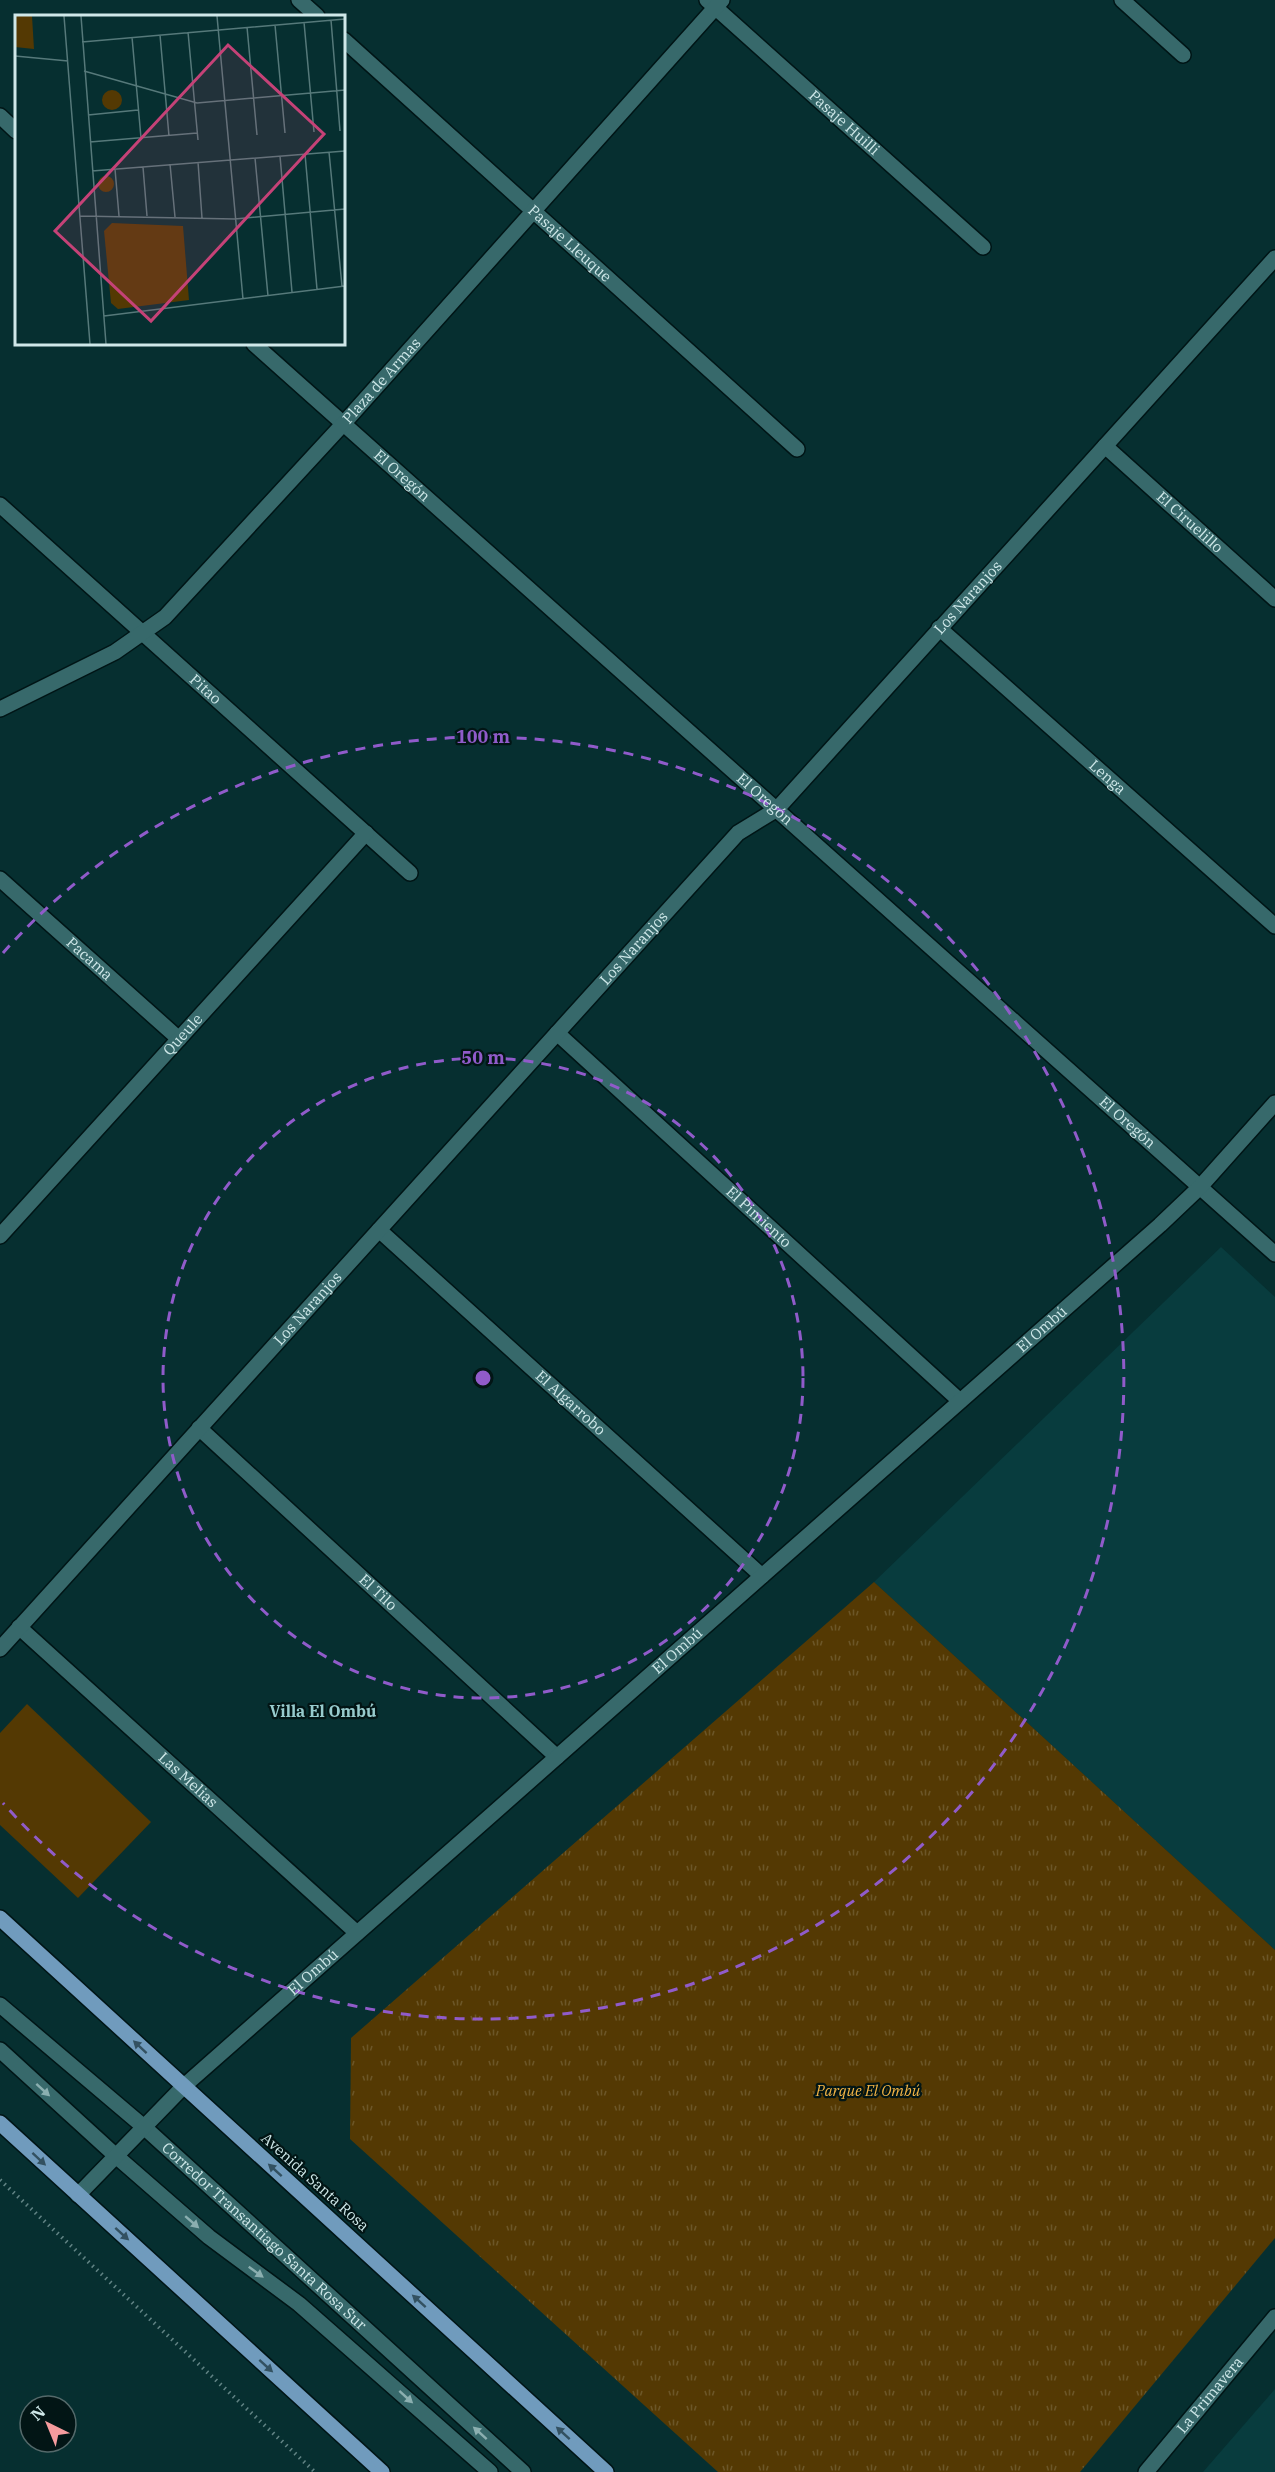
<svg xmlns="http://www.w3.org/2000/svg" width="1275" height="2472" font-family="'IBM Plex Serif',serif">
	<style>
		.built { fill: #083c3e }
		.grass { fill: #543903 }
		.park { fill: url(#park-tufts) }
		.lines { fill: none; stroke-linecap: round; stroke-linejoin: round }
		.service-casing { stroke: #001516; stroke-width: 18 }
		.minor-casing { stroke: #001516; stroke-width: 18 }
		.tertiary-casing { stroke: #001516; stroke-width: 18 }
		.primary-casing { stroke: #001516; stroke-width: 18 }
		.path { stroke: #618384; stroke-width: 4; stroke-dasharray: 1.5 4.5; stroke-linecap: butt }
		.service { stroke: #37696b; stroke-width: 15 }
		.minor { stroke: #37696b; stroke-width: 15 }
		.tertiary { stroke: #37696b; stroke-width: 15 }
		.primary { stroke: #709bbd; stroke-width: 15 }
		.oneway { fill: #335161 }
		.oneway2 { fill: #8bafb0 }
		.ring { fill: none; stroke: #905bca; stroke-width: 3; stroke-dasharray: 10 8 }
		.labels { text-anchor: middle; stroke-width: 4.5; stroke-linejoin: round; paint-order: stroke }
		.street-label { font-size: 15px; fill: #cfe8e9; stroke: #021515 }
		.park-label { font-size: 15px; font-style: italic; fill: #f4b546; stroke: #021515 }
		.neighbourhood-label { font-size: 16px; font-weight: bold; fill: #97cbcd; stroke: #021515 }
		.inset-road { fill: none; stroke: #56797a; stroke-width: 1.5 }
		.view { fill: #c54277; fill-opacity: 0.15; stroke: #c54277; stroke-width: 3 }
		.inset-edge { fill: none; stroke: #cfe8e9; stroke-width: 3 }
		.centre { fill: #905bca; stroke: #021515; stroke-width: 3 }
		.ring-label { font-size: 18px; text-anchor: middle; font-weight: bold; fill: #905bca; stroke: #021515; stroke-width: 4.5; stroke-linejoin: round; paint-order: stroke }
	</style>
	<defs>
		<pattern id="park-tufts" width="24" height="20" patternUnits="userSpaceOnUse" patternTransform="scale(1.5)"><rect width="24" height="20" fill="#543903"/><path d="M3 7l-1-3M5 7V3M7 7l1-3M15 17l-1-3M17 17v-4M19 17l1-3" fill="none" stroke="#6c5628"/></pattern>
	</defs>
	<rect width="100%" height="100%" fill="#062f30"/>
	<g class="built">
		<polygon points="1221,1247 1275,1297 1275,1950 874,1582"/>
		<polygon points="1275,2389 1275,2472 1203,2472"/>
	</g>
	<polygon class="grass" points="27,1704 151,1822 78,1898 0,1825 0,1733"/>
	<polygon class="park" points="874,1582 1275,1950 1275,2238 1080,2472 718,2472 350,2139 351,2038"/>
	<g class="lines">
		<defs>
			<g id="service">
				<path id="s1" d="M0 2005 144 2127 523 2472"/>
				<polyline points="0,2050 116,2156 209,2237 299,2304 490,2472"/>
			</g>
			<g id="minor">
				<polyline points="299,0 317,16"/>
				<path id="s2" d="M707 0 983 247"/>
				<polyline points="1122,0 1183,55"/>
				<path id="s3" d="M344 40 797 449"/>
				<polyline points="0,116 16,131"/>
				<path id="s4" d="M254 344 1275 1254"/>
				<path id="s5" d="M1105 446 1275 599"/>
				<path id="s6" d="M0 505 410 873"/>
				<path id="s7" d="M939 628 1275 926"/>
				<path id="s8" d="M0 709 115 652 165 617 344 423 722 0"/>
				<path id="s9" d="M0 879 179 1039"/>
				<path id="s10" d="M557 1033 960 1401"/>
				<path id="s11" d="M379 1230 762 1576"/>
				<path id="s12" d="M0 1236 366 833"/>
				<path id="s13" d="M199 1428 557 1757"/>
				<path id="s14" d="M19 1627 357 1933"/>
				<path id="s15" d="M0 1649 738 833 777 809 1275 258"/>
				<path id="s16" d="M1146 2472 1275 2317"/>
			</g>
			<g id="tertiary">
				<path id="s17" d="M78 2195 184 2086 1160 1225 1200 1187 1275 1103"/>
			</g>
			<g id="primary">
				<polyline points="0,1918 606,2472"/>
				<polyline points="0,2123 382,2472"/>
			</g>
		</defs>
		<use href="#service" class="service-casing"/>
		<use href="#minor" class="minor-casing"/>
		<use href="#tertiary" class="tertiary-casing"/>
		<use href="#primary" class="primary-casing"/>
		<polyline class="path" points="0,2180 315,2472"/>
		<use href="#service" class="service"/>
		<use href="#minor" class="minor"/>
		<use href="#tertiary" class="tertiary"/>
		<use href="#primary" class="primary"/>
	</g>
	<defs><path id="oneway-solid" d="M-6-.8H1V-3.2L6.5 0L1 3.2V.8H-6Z" transform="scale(1.5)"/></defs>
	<g class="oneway">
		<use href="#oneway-solid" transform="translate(140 2047) rotate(-137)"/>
		<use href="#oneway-solid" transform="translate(39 2159) rotate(43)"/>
		<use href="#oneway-solid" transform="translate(275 2170) rotate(-138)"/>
		<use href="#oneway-solid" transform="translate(122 2234) rotate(42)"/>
		<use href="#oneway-solid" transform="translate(419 2301) rotate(-138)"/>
		<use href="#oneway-solid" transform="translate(266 2366) rotate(42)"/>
		<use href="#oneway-solid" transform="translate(563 2433) rotate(-138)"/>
	</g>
	<g class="oneway2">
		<use href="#oneway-solid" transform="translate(43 2090) rotate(42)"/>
		<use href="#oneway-solid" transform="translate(192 2222) rotate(41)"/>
		<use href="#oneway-solid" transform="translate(256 2272) rotate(36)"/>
		<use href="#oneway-solid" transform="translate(406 2397) rotate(42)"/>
		<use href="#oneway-solid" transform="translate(480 2433) rotate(-138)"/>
	</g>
	<g class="ring">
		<circle cx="483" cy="1378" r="320"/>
		<path d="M3 953A641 641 0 1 1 3 1803"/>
	</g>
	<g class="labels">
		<g class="street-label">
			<text dy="5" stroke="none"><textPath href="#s2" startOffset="184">Pasaje Huilli</textPath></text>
			<text dy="5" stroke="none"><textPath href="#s3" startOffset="304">Pasaje Lleuque</textPath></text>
			<text dy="5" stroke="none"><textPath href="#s8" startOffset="510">Plaza de Armas</textPath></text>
			<text dy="5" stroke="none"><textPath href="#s4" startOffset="198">El Oregón</textPath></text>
			<text dy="5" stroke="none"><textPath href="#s5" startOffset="114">El Ciruelillo</textPath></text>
			<text dy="5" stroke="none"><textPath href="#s15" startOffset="1431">Los Naranjos</textPath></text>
			<text dy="5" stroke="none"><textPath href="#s6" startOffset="276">Pitao</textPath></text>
			<text dy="5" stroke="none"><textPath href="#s7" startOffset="225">Lenga</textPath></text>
			<text dy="5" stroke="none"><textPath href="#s4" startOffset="684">El Oregón</textPath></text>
			<text dy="5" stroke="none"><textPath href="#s15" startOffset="945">Los Naranjos</textPath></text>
			<text dy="5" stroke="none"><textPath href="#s9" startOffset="120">Pacama</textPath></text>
			<text dy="5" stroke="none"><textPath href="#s12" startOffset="272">Queule</textPath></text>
			<text dy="5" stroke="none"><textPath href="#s4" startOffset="1170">El Oregón</textPath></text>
			<text dy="5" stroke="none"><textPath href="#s10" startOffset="273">El Pimiento</textPath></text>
			<text dy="5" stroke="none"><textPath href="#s15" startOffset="459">Los Naranjos</textPath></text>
			<text dy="5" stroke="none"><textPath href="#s17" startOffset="1296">El Ombú</textPath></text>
			<text dy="5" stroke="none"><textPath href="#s11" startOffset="258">El Algarrobo</textPath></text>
			<text dy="5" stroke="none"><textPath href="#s13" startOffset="243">El Tilo</textPath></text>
			<text dy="5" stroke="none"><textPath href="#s17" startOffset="810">El Ombú</textPath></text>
			<text dy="5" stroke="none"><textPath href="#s14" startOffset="228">Las Melias</textPath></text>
			<text dy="5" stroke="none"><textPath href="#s17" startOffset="324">El Ombú</textPath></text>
			<text transform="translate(315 2182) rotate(42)" y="5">Avenida Santa Rosa</text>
			<text dy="5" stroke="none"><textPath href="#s1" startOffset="351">Corredor Transantiago Santa Rosa Sur</textPath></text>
			<text dy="5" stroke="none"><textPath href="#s16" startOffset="100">La Primavera</textPath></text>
		</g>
		<g class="park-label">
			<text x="868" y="2096">Parque El Ombú</text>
		</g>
		<g class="neighbourhood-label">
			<text x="323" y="1717">Villa El Ombú</text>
		</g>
	</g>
	<g transform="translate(15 15)">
		<rect width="330" height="330" fill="#062f30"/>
		<path d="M87 85a10 10 0 1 1 20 0a10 10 0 1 1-20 0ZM83 169a8 8 0 1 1 16 0a8 8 0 1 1-16 0Z" fill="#543903"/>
		<path d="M0 1H17L19 34 0 32ZM97 208 168 211 174 285 103 294 96 288 89 216Z" fill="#543903"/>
		<path class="inset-road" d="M49 1 75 329M66 1 91 329M202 1 228 284M316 5 325 116M289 7 299 117M260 10 270 118M232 12 242 120M173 17 183 125M145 20 154 121M117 22 126 123M67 27 330 4M0 41 53 46M69 56 182 88 330 75M73 100 123 95M75 127 182 118M314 137 327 271M290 139 302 274M265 141 277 277M240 143 253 281M183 147 187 203M155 149 160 202M128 152 132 201M100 154 104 201M77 156 330 136M65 201 220 204 330 194M89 301 330 271"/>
		<path class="view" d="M213 30 309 119 136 306 40 216Z"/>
		<rect width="330" height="330" class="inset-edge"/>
	</g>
	<circle cx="483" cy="1378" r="9" class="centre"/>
	<g class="ring-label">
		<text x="483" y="743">100 m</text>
		<text x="483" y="1064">50 m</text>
	</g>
	<g transform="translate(48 2424) rotate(317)"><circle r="28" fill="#021515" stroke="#54696a" stroke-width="1.5"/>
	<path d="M0-4.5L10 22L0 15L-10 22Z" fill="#f59b9d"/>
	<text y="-9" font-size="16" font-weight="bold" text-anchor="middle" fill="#cfe8e9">N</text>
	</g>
</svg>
